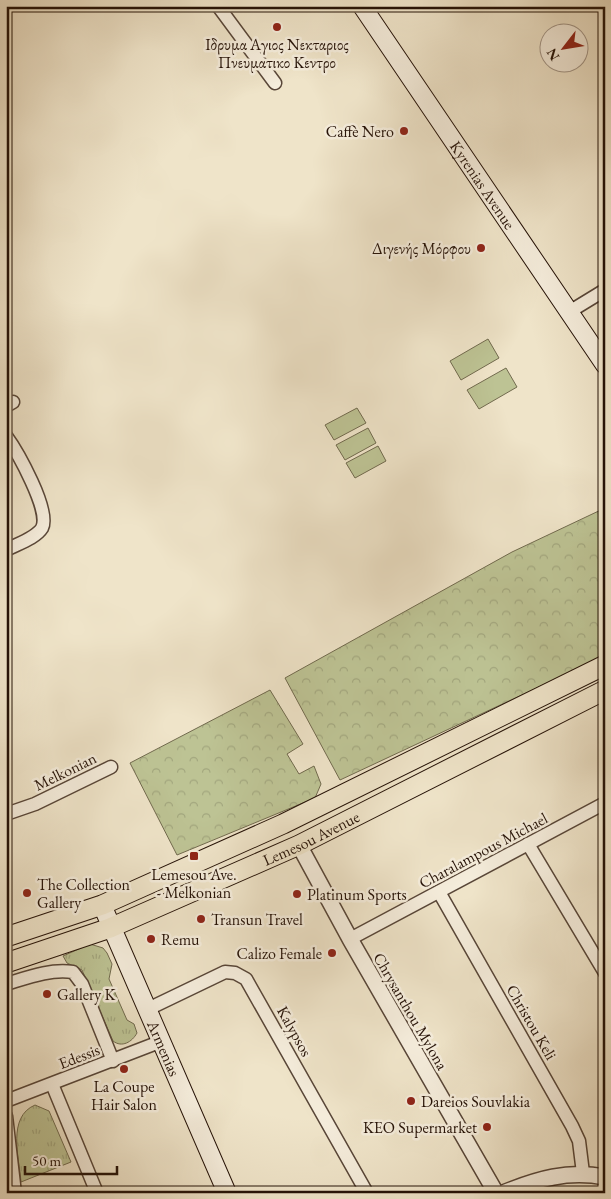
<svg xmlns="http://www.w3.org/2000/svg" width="611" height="1199" font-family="'EB Garamond',serif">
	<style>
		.grass { fill: #bdc394; stroke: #716a4e }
		.forest { fill: url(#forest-crowns); stroke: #716a4e }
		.park { fill: url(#park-tufts); stroke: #716a4e }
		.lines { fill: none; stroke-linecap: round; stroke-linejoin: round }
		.minor-casing { stroke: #584638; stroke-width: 15 }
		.tertiary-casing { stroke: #584638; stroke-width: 18 }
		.secondary-casing { stroke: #251207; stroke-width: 20 }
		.primary-casing { stroke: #251207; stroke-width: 21 }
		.minor { stroke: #f5eddc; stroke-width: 12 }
		.tertiary { stroke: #f5eddc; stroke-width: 15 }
		.secondary { stroke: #f5eddc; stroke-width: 18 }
		.primary { stroke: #efe4c9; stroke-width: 19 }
		.poi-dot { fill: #8f2418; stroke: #f5eddc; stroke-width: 2 }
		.labels { text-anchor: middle; stroke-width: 5; stroke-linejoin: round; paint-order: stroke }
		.poi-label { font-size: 16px; fill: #251207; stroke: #f5eddc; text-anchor: start }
		.street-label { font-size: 16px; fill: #251207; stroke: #f5eddc }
	</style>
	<defs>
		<pattern id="forest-crowns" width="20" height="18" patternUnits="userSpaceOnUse" patternTransform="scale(1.25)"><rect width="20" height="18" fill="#bdc394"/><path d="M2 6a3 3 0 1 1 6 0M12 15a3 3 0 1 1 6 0" fill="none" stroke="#a2a67e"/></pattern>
		<pattern id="park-tufts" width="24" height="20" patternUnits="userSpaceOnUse" patternTransform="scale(1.25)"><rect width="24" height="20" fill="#bdc394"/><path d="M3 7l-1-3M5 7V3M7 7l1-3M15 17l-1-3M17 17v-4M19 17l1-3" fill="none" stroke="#a2a67e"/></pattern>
	</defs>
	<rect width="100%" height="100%" fill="#efe4c9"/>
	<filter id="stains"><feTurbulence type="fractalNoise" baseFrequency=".004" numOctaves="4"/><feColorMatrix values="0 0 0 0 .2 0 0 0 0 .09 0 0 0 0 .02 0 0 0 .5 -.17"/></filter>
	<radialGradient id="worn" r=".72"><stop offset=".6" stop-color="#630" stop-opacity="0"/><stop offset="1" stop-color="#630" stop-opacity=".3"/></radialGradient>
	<g class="grass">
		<polygon points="488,339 499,358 461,380 450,361"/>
		<polygon points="506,368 517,387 479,409 467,390"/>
		<polygon points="357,408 366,423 334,440 325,425"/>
		<polygon points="368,428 376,443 345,460 336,445"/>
		<polygon points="378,446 386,461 355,478 346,463"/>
	</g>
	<g class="forest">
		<polygon points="605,508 605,656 340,780 285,678 512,552"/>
		<polygon points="270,690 303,744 287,754 299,774 314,766 321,784 315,798 177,855 130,763"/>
	</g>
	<g class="park">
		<path d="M90 944 103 948 107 953 112 964 109 979 127 1020 134 1024 137 1033C132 1042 122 1048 113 1041L82 970 67 963 63 956Z"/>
		<path d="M35 1105 49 1111 71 1162 21 1182C19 1157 7 1117 35 1105Z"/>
	</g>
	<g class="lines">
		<defs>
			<g id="minor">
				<polyline points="218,6 275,83"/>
				<polyline points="569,312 605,290"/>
				<polyline points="6,406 13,402"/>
				<path d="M6 436C17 451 51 511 42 528 36 538 17 544 6 550"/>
				<polyline points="6,814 35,804 111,767"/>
				<polyline points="528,844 605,973"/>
				<polyline points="439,892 572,1126 579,1141 583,1173"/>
				<polyline points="350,939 605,803"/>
				<path d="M6 984C29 977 49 969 73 972L82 984 113 1061"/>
				<polyline points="148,1009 225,972 235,973 246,979 367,1193"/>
				<polyline points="52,1084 97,1193"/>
				<polyline points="6,1101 162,1041"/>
				<polyline points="6,1116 15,1193"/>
			</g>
			<g id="tertiary">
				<polyline points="299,845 350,939 496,1193"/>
				<path d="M503 1193C538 1179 567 1170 605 1177"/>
			</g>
			<g id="secondary">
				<path id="s1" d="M362 6 605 365"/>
				<path id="s2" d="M102 905 227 1193"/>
			</g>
			<g id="primary">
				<polyline points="6,937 102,905 283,824 605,665"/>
				<path id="s3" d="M6 963 110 928 299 845 605 690"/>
			</g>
		</defs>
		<use href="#minor" class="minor-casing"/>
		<use href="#tertiary" class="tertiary-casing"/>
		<use href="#secondary" class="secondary-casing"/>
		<use href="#primary" class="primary-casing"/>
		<use href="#minor" class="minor"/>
		<use href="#tertiary" class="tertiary"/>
		<use href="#secondary" class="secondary"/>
		<use href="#primary" class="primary"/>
	</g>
	<g class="poi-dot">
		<circle cx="277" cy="27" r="5"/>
		<circle cx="404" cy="131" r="5"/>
		<circle cx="481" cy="248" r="5"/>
		<rect x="189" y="851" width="10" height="10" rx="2.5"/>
		<circle cx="27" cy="893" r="5"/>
		<circle cx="297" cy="894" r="5"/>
		<circle cx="201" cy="919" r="5"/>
		<circle cx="151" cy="939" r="5"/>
		<circle cx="332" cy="953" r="5"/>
		<circle cx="47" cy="994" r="5"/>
		<circle cx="124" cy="1069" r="5"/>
		<circle cx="411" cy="1101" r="5"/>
		<circle cx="487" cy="1127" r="5"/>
	</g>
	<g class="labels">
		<g class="poi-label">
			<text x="277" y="50" text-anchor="middle">Ιδρυμα Αγιος Νεκταριος<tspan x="277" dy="18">Πνευματικο Κεντρο</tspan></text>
			<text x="394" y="137" text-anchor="end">Caffè Nero</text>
			<text x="471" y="254" text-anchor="end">Διγενής Μόρφου</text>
			<text x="194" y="880" text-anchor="middle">Lemesou Ave.<tspan x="194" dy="18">- Melkonian</tspan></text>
			<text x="37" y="890">The Collection<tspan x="37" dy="18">Gallery</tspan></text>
			<text x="307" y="900">Platinum Sports</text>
			<text x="211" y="925">Transun Travel</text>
			<text x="161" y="945">Remu</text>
			<text x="322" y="959" text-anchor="end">Calizo Female</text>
			<text x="57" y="1000">Gallery K</text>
			<text x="124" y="1092" text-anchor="middle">La Coupe<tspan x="124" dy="18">Hair Salon</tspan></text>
			<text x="421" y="1107">Dareios Souvlakia</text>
			<text x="477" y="1133" text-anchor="end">KEO Supermarket</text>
		</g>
		<g class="street-label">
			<text dy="6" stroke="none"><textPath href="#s1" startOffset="216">Kyrenias Avenue</textPath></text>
			<text transform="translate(65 771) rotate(-26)" y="6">Melkonian</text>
			<text dy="6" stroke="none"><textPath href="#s3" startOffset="330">Lemesou Avenue</textPath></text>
			<text transform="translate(483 850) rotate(-28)" y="6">Charalampous Michael</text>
			<text transform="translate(411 1011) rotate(60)" y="6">Chrysanthou Mylona</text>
			<text transform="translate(532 1022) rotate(60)" y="6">Christou Keli</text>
			<text transform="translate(295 1031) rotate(61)" y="6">Kalypsos</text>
			<text dy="6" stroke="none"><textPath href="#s2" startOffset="156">Armenias</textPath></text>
			<text transform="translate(79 1056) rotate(-21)" y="6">Edessis</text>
		</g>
	</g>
	<rect width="611" height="1199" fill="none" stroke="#efe4c9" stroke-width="25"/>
	<rect x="8" y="8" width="596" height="1184" fill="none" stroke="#251207" stroke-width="2.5"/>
	<rect x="12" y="12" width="586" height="1174" fill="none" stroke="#251207"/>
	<g transform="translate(564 48) rotate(239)"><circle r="24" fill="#f5eddc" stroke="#a29587"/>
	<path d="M0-4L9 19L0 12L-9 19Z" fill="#8f2418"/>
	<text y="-8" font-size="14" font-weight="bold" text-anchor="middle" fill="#251207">N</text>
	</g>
	<path d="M25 1166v8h92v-8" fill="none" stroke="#251207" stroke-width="2.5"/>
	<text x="32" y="1166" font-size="15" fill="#251207" stroke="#f5eddc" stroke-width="4" paint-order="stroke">50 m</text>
	<rect width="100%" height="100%" filter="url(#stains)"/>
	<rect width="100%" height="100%" fill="url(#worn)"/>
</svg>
